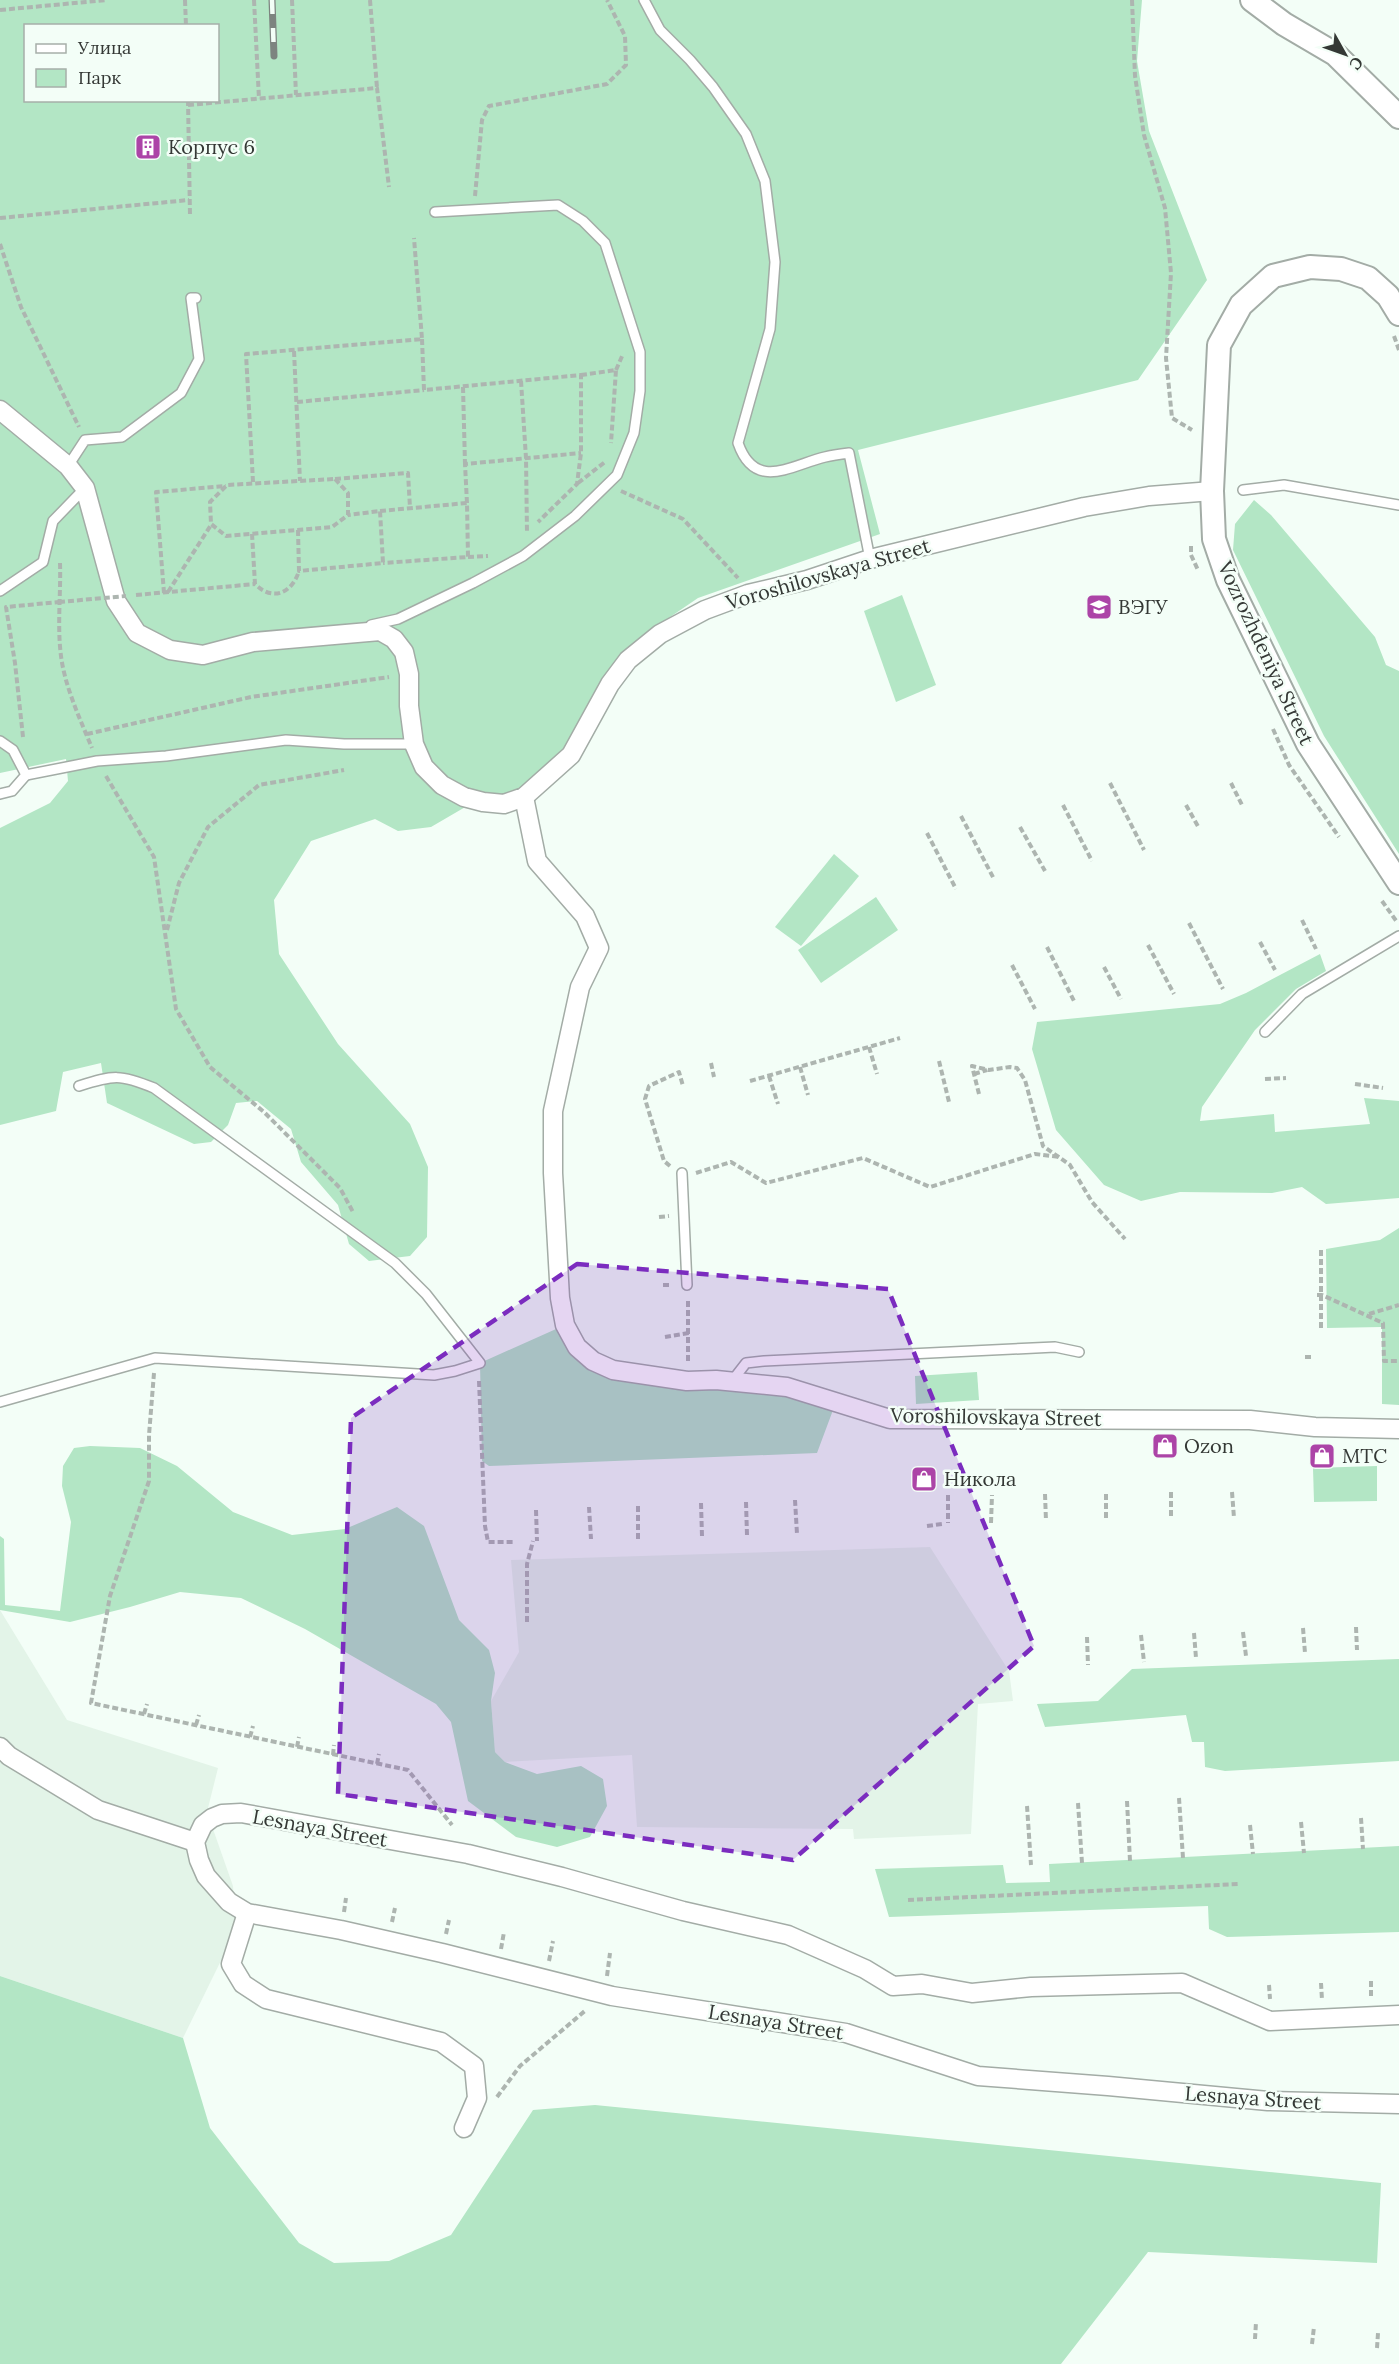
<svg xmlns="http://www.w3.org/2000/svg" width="1399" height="2364" font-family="Lora,serif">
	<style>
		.built { fill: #e3f4e8 }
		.green { fill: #b3e6c5; fill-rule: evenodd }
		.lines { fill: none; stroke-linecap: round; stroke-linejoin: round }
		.service-casing { stroke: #a3aca6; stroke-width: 12 }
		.minor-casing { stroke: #a3aca6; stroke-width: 21 }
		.tertiary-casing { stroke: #a3aca6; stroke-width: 26 }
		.path { stroke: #adb5b0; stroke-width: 4; stroke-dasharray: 6 3; stroke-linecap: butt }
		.service { stroke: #fff; stroke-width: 9 }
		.minor { stroke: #fff; stroke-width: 18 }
		.tertiary { stroke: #fff; stroke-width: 22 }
		.rail-casing { stroke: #7d8480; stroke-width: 7 }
		.rail { stroke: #f3fef7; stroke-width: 4.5; stroke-dasharray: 14; stroke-linecap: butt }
		.path-bridge { stroke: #adb5b0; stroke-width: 4; stroke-dasharray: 6 3; stroke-linecap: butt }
		.marked { fill: #7b2cbf; fill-opacity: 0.2; stroke: #7b2cbf; stroke-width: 4.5; stroke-dasharray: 12 8; stroke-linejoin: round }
		.labels { text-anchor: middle; stroke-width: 5; stroke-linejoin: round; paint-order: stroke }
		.poi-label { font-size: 20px; fill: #343835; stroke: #f3fef7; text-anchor: start }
		.street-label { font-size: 20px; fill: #343835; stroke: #f3fef7 }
	</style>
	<rect width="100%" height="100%" fill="#f3fef7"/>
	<g class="built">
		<polygon points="930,1547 1009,1671 1013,1701 978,1704 971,1834 854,1839 853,1829 637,1827 632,1755 505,1762 495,1752 491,1701 519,1652 511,1560"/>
		<polygon points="0,1610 67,1720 218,1768 207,1812 233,1886 236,1930 183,2038 0,1976"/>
	</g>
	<g class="green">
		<path d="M0 0H1142L1137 61 1149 131 1207 280 1138 380 858 450 880 534 698 598 651 630 589 720 515 807 467 806 431 827 398 831 375 819 311 841 274 900 279 954 338 1044 410 1124 428 1167 427 1237 410 1256 369 1261 349 1244 338 1205 301 1162 291 1129 257 1101 236 1103 228 1125 211 1142 194 1144 107 1103 101 1063 63 1072 56 1111 0 1125V828L50 803 68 781 66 759 0 773ZM26 26H218V100H26Z"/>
		<polygon points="1254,500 1271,515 1375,637 1386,665 1399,671 1399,854 1324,736 1233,550 1235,524"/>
		<polygon points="902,595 936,685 896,702 864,611"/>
		<polygon points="834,854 859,876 801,946 775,927"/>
		<polygon points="876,897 898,930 821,983 798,950"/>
		<polygon points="1320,954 1326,971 1296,989 1255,1030 1202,1107 1200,1121 1274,1114 1275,1132 1370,1124 1364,1098 1399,1101 1399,1198 1326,1204 1302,1187 1272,1193 1180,1192 1141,1201 1104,1185 1056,1130 1032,1049 1037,1022 1220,1004 1246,993"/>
		<polygon points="1399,1228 1399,1405 1382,1404 1382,1327 1327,1328 1326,1249 1380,1240"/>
		<polygon points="565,1325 593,1361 836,1402 817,1453 489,1466 482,1461 480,1363"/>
		<polygon points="977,1372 979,1400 916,1404 915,1376"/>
		<polygon points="90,1446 140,1448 177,1466 233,1512 292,1535 345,1529 397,1507 424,1526 459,1620 489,1650 495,1673 491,1701 495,1752 505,1762 537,1774 581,1766 603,1779 607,1806 590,1837 557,1847 516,1837 468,1801 451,1722 436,1704 305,1629 241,1598 180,1592 130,1607 70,1622 0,1610 0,1536 4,1539 5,1605 60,1611 71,1522 62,1486 63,1466 74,1448"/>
		<polygon points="1377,1466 1377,1501 1314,1502 1313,1468"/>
		<polygon points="1399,1659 1399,1761 1225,1771 1205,1767 1204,1742 1192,1742 1186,1715 1045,1727 1037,1704 1098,1701 1132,1669"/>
		<polygon points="1399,1846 1399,1932 1227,1937 1209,1929 1208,1906 889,1917 875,1869 1003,1865 1006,1883 1050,1882 1049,1864"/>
		<polygon points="0,1976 183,2038 210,2128 299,2243 334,2263 389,2261 451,2235 533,2110 595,2105 1381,2183 1377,2263 1148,2252 1061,2364 0,2364"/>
	</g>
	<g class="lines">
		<defs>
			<g id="service">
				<path d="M644 0 660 30 690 60 713 87 746 134 765 181 775 262 770 329 738 443C755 492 791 465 825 457 833 455 841 454 849 453L870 559"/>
				<polyline points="68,466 85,440 122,437 181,393 199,359 191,298 196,298"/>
				<polyline points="1243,490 1284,485 1399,505"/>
				<polyline points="0,591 43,562 53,521 85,488"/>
				<polyline points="371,625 398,619 473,583 523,556 575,516 617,475 634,433 640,391 640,352 605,243 583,221 558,205 435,212"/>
				<polyline points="0,741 13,750 26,775 12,791 0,794"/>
				<polyline points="26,775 97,761 166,756 286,740 344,744 414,744"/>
				<polyline points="1265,1032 1302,994 1399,936"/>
				<polyline points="682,1173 687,1285"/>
				<polyline points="732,1381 746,1363 764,1361 1055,1347 1079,1352"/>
				<path d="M0 1402 155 1358 434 1375 455 1371 480 1363 426 1294 395 1263 154 1088C120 1074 114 1075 79 1086"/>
			</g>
			<g id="minor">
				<polyline points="0,410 68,466 85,488 116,601 137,633 170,650 203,655 253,642 380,631 394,639 404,652 409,674 409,706 414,744 424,767 442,785 464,797 483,802 504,804 524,797 571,755 610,684 628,660 660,634 705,610 748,594 807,580 870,559 1084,507 1149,496 1212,491"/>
				<polyline points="524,797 537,861 585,916 599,948 580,987 553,1111 553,1173 560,1298 565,1325 577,1347 593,1361 613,1370 687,1381 716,1380 787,1387 890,1419 1250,1420 1315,1427 1399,1429"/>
				<polyline points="0,1747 9,1756 98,1810 195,1842"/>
				<polyline points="247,1913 231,1964 243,1984 266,1999 441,2042 474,2066 477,2098 464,2128"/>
				<polyline points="1399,2015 1270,2021 1182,1983 1031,1987 972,1993 922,1984 893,1986 865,1969 788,1935 683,1911 562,1877 468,1854 241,1813 222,1814 212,1818 203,1825 195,1842 199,1860 206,1876 229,1902 247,1913 341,1930 442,1953 612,1996 846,2033 978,2076 1108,2086 1268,2101 1399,2104"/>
			</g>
			<g id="tertiary">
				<polyline points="1252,0 1284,24 1335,54 1399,117"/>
				<polyline points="1399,314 1388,296 1368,278 1341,269 1310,267 1273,276 1241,305 1219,345 1212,491 1214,539 1228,580 1308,744 1399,883"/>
			</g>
		</defs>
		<use href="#service" class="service-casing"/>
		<use href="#minor" class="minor-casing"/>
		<use href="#tertiary" class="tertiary-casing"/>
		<g class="path">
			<polyline points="185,0 186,26"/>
			<polyline points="254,0 259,99"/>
			<polyline points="292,0 296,95"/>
			<polyline points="370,0 377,88"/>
			<polyline points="1132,0 1135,76 1144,135 1165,208 1171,273 1166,358 1172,418 1192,430"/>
			<polyline points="0,10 107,0"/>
			<polyline points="188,100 190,215"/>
			<polyline points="188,105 377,88 389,187"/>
			<polyline points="475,196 482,120 489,106 607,84 626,65 625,36 607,0"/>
			<polyline points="0,218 189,200"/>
			<polyline points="0,244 21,307 79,427"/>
			<polyline points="1394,336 1399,350"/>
			<polyline points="422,339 424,390 581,375 581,453 577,484 538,522"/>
			<polyline points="294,351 300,481"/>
			<polyline points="616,370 623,354"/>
			<polyline points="581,375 616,370 611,443"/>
			<polyline points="521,381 526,458 527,533"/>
			<polyline points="463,387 465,464"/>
			<polyline points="297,402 424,390"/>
			<polygon points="335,479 348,493 348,515 332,527 226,536 211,524 210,502 227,485"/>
			<polyline points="335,479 408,473 410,508"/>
			<polyline points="253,482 246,354 422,339 414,238"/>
			<polyline points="578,483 605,462"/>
			<polyline points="621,491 683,519 738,578"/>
			<polyline points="467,503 465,464 581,453"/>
			<polyline points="380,511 467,503 468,557 383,563"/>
			<polyline points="298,530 299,571 383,563 380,511 348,515"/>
			<path d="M252 534 255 584C273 602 292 593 299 571"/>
			<polyline points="1191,546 1191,555 1198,570"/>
			<polyline points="468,557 488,556"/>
			<path d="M60 563C61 594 57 625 61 656 65 687 80 719 92 748"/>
			<polyline points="168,592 211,525"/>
			<polyline points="164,593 156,492 226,486"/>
			<polyline points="136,595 255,584"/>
			<polyline points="1273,729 1289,765 1339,837"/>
			<polyline points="87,734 251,697 389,677"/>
			<polyline points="23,737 15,663 6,607 59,602"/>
			<polyline points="106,776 154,857 176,1009 210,1067 264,1112 340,1188 353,1212"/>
			<polyline points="1110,783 1144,850"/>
			<polyline points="1231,783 1242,805"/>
			<polyline points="1063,805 1092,861"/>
			<polyline points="1186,805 1199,828"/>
			<polyline points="961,816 994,879"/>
			<polyline points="1020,827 1045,871"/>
			<polyline points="927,833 956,889"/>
			<polyline points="1382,901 1397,922"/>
			<polyline points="1302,920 1316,949"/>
			<polyline points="1189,923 1223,989"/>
			<polyline points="167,930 179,883 208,827 259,785 344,770"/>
			<polyline points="1260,942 1275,970"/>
			<polyline points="1148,945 1174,994"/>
			<polyline points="1047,947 1075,1003"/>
			<polyline points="1012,965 1035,1009"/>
			<polyline points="1104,967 1121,999"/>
			<polyline points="869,1047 877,1074"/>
			<polyline points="939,1061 949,1102"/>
			<polyline points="711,1063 714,1077"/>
			<polyline points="800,1067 808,1095"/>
			<polyline points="974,1074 987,1070"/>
			<polyline points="769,1076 778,1104"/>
			<polyline points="1265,1079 1286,1078"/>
			<polyline points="750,1081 900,1038"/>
			<polyline points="1355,1084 1383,1088"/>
			<polyline points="979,1094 972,1066 989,1070 1010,1067 1017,1068 1025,1080 1043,1146 1070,1165 1092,1202 1125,1239"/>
			<polyline points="670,1166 664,1161 645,1099 649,1086 679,1072 683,1086"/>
			<polyline points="696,1173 731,1162 766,1183 863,1158 930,1187 1035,1154 1060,1157"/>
			<polyline points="659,1217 669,1216"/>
			<polyline points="1321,1250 1321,1328"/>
			<polyline points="663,1285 671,1285"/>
			<polyline points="1317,1295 1322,1295 1383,1323 1384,1361 1399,1361"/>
			<polyline points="688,1301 688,1362"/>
			<polyline points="1369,1314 1399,1305"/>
			<polyline points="665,1337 689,1333"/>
			<polyline points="1305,1357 1314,1357"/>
			<polyline points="154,1373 149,1435 149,1481 110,1596 91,1703 408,1770 452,1825"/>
			<polyline points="479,1381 485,1526 488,1542 513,1542"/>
			<polyline points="1171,1492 1171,1519"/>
			<polyline points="1232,1492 1234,1518"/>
			<polyline points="1045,1494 1046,1521"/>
			<polyline points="1106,1494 1106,1520"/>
			<polyline points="948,1495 948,1523"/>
			<polyline points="795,1500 797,1534"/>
			<polyline points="746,1502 747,1535"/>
			<polyline points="701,1503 702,1536"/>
			<polyline points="589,1507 591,1539"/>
			<polyline points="536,1510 537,1541"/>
			<polyline points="991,1523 992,1495"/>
			<polyline points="927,1526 942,1524"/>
			<polyline points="638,1539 638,1504"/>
			<polyline points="527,1622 527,1564 533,1541"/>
			<polyline points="1356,1627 1357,1650"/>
			<polyline points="1303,1628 1305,1653"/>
			<polyline points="1243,1632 1246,1656"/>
			<polyline points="1194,1633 1196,1658"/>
			<polyline points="1141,1635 1144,1662"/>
			<polyline points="1087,1637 1088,1665"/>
			<polyline points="144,1714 147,1704"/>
			<polyline points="196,1725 199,1715"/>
			<polyline points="250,1737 253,1726"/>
			<polyline points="297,1747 299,1737"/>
			<polyline points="333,1755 334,1745"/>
			<polyline points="377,1764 379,1754"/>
			<polyline points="1179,1798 1183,1858"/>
			<polyline points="1127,1801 1130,1861"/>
			<polyline points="1078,1803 1082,1863"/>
			<polyline points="1027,1806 1031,1865"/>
			<polyline points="1361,1818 1363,1849"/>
			<polyline points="1301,1822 1304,1853"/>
			<polyline points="1250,1825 1253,1854"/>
			<polyline points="908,1900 1238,1884"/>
			<polyline points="344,1912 346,1898"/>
			<polyline points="392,1922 395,1908"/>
			<polyline points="446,1934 449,1920"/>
			<polyline points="501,1949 504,1932"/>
			<polyline points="549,1961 553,1941"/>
			<polyline points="607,1976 610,1953"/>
			<polyline points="1371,1981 1371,1996"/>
			<polyline points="1321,1983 1322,2000"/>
			<polyline points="1269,1985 1270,1999"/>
			<polyline points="497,2097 520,2066 586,2010"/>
			<polyline points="1255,2339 1256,2322"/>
			<polyline points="1312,2344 1314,2327"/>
			<polyline points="1377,2348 1378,2333"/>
		</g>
		<use href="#service" class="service"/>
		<use href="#minor" class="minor"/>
		<use href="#tertiary" class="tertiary"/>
		<defs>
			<polyline id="rail" points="272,0 274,56"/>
		</defs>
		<use href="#rail" class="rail-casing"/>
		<use href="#rail" class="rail"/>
		<polyline class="path-bridge" points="59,602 126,596"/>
	</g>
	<path class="marked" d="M577 1264 888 1289 1034 1646 793 1860 338 1794 351 1418Z"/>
	<defs>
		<symbol id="building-square" viewBox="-11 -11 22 22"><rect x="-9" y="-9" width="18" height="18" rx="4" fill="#ac44a7" stroke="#f3fef7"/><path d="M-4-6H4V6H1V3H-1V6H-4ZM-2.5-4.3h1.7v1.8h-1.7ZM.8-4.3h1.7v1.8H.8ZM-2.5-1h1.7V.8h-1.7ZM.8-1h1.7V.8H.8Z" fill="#fff"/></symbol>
		<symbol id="university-square" viewBox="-11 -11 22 22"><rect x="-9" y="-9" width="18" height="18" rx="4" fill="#ac44a7" stroke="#f3fef7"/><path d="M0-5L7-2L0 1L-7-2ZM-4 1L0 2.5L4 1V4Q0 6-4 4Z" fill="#fff"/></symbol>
		<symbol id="shop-square" viewBox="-11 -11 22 22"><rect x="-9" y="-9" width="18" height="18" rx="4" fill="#ac44a7" stroke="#f3fef7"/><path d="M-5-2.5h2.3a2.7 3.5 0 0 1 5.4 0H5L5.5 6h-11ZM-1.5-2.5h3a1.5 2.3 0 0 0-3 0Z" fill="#fff"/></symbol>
	</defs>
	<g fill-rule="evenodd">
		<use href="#building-square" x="133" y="132" width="30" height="30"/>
		<use href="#university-square" x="1084" y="592" width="30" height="30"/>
		<use href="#shop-square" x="1150" y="1431" width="30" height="30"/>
		<use href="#shop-square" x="1307" y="1441" width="30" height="30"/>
		<use href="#shop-square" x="909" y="1464" width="30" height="30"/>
	</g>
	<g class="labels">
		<g class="poi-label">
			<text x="168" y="154">Корпус 6</text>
			<text x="1118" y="614">ВЭГУ</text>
			<text x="1184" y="1453">Ozon</text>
			<text x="1342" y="1463">МТС</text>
			<text x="944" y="1486">Никола</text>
		</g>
		<g class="street-label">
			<text transform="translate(828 574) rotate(-16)" y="7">Voroshilovskaya Street</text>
			<text transform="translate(1266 653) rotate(65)" y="7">Vozrozhdeniya Street</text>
			<text transform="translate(996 1417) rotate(1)" y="7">Voroshilovskaya Street</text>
			<text transform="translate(320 1828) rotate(10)" y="7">Lesnaya Street</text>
			<text transform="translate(776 2022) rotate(9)" y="7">Lesnaya Street</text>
			<text transform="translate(1253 2098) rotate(4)" y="7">Lesnaya Street</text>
		</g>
	</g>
	<rect x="24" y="24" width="195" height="78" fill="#f3fef7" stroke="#a7afa9" stroke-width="1.5"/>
	<rect x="36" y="44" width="30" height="9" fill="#ffffff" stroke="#a7afa9" stroke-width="1.5"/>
	<text x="78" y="54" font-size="18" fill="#343835">Улица</text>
	<rect x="36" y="69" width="30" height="18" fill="#b3e6c5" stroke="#a7afa9" stroke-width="1.5"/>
	<text x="78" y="84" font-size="18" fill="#343835">Парк</text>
	<g transform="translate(1345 54) rotate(130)" stroke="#f3fef7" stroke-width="4.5" paint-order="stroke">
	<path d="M0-4.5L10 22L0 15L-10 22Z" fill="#343835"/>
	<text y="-9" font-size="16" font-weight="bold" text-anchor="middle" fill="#343835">С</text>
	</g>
</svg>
